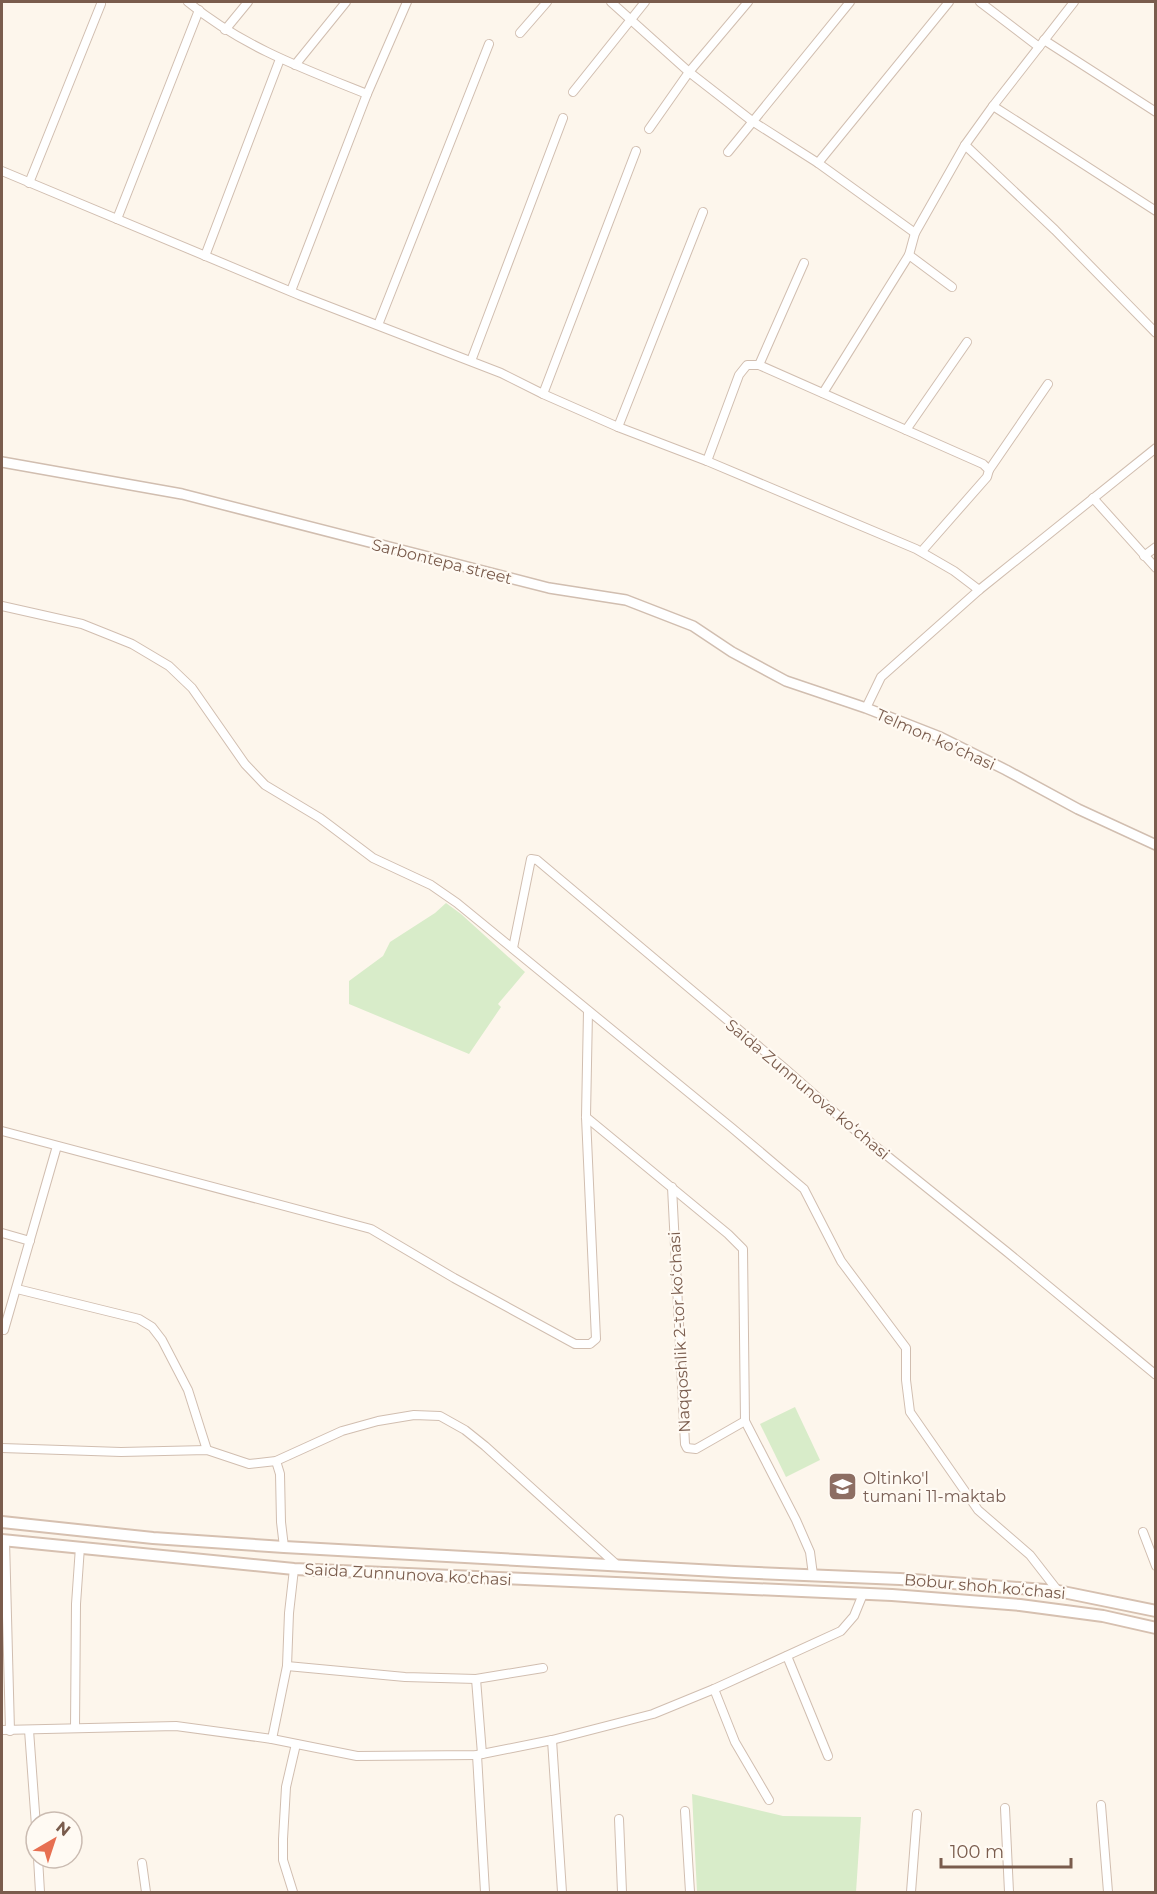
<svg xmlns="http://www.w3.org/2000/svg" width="1157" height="1894" font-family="Montserrat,sans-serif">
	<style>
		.green { fill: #d8ecc9 }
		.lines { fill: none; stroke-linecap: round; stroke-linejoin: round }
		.minor-casing { stroke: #d1beb0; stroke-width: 10 }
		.tertiary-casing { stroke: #d1beb0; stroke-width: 12 }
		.secondary-casing { stroke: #d6c0b0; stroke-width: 14 }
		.minor { stroke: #fff; stroke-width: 8 }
		.tertiary { stroke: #fff; stroke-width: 9 }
		.secondary { stroke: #fff; stroke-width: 10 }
		.labels { text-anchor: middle; stroke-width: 4.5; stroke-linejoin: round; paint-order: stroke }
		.street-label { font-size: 16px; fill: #7a5c4d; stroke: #fffaf3 }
		.education-label { font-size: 16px; fill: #785e54; stroke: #fffaf3; text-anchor: start }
	</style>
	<rect width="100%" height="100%" fill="#fdf6ec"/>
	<g class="green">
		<polygon points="446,903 461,914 525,972 498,1004 501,1007 469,1054 349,1004 349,981 383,956 390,942 435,913"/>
		<polygon points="795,1407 820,1460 786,1477 760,1424"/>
		<polygon points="692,1794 783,1816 861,1817 856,1892 697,1892"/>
	</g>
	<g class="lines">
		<defs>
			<g id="minor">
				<path d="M188 2C241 46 304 69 367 94"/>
				<polyline points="611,2 689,72 752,121 818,163 915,233"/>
				<polyline points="980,2 1039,47"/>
				<polyline points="225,30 248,2"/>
				<polyline points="520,33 547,2"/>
				<polyline points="1044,40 1156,112"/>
				<polyline points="295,65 346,2"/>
				<polyline points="573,92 645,2"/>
				<polyline points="993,106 1156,211"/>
				<polyline points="649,129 689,72 748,2"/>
				<polyline points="965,145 1055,230 1156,333"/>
				<polyline points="728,152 850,2"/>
				<polyline points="818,163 949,2"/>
				<polyline points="2,171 299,295 501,373 543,394 618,427 707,461 916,549 954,571 979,590"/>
				<polyline points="29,183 101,4"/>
				<polyline points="117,219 199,10"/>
				<polyline points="909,255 952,287"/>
				<polyline points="205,256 280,59"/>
				<polyline points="291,291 367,94 407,2"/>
				<polyline points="378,325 489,44"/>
				<polyline points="471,361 563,118"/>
				<polyline points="759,365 804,263"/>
				<polyline points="823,393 909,255 915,233 965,145 993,106 1074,2"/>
				<polyline points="543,394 636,151"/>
				<polyline points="618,427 703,212"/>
				<polyline points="906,430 967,342"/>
				<polyline points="707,461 739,375 747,365 759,365 983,464 989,470 987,477 922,551"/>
				<polyline points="989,470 1048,384"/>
				<polyline points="1093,498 1156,568"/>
				<polyline points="1144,556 1156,547"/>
				<polyline points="2,606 82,624 132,644 169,666 192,688 245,764 265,785 320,818 373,858 431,885 457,903 732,1128 804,1189 841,1261 906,1348 906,1380 910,1412 978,1510 1030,1555 1058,1591"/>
				<polyline points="866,708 881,677 979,590 1156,448"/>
				<polyline points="513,948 531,859 537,860 782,1066 850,1126 1007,1252 1156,1375"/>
				<polyline points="586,1117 728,1234 743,1249 745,1421 796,1520 810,1552 813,1575"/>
				<polyline points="2,1131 371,1229 454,1278 575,1344 590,1344 596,1339 586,1117 588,1011"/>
				<polyline points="672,1187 685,1444 687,1448 696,1449 745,1421"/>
				<polyline points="2,1233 30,1241"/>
				<polyline points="17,1289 139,1319 152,1327 162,1340 188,1390 207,1450"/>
				<polyline points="2,1329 4,1330 57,1146"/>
				<polyline points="2,1448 121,1452 207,1450 249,1464 276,1461 342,1431 378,1421 414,1415 440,1416 465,1430 485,1446 617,1565"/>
				<polyline points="276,1461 280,1474 281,1522 284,1547"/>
				<polyline points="1143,1532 1156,1566"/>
				<polyline points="5,1540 10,1731"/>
				<polyline points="787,1656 828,1756"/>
				<polyline points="287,1666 405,1677 476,1679 543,1668"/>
				<polyline points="476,1679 482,1754"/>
				<polyline points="714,1689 735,1742 769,1800"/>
				<polyline points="75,1728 76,1604 80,1547"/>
				<polyline points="2,1730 176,1726 272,1739 357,1756 477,1755 552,1740 653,1714 714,1689 841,1631 854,1616 863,1594"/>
				<polyline points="29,1730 36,1826"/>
				<polyline points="272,1739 287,1666 289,1613 294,1569"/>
				<polyline points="552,1740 562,1892"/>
				<polyline points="477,1755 485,1892"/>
				<polyline points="1101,1805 1108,1892"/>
				<polyline points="1005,1808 1009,1892"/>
				<polyline points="685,1811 690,1892"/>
				<polyline points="619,1819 622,1892"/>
				<polyline points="38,1858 40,1892"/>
				<polyline points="142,1863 146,1892"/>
				<polyline points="293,1892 283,1860 283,1839 286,1787 296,1744"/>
				<polyline points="911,1892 917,1814"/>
			</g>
			<polyline id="tertiary" points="2,462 182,494 549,588 626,600 693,626 732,652 786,681 866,708 940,737 1006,770 1078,809 1156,845"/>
			<g id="secondary">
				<polyline points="2,1522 153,1538 284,1547 735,1572 900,1579 1058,1591 1156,1611"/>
				<polyline points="2,1540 294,1569 892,1595 1020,1605 1103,1616 1156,1628"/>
			</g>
		</defs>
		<use href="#minor" class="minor-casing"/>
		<use href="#tertiary" class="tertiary-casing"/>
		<use href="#secondary" class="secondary-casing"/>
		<use href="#minor" class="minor"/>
		<use href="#tertiary" class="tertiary"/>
		<use href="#secondary" class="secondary"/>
	</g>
	<defs>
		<symbol id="school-square" viewBox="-11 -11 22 22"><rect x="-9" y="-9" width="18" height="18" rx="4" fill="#8d6e63" stroke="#fffaf3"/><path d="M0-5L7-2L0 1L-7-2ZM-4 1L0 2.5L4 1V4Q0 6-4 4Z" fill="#fff"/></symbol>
	</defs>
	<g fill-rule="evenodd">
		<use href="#school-square" x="826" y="1470" width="33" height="33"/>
	</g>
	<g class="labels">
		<g class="street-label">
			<text transform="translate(442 561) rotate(14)" y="6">Sarbontepa street</text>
			<text transform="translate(936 739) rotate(24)" y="6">Telmon koʻchasi</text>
			<text transform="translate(808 1089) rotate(40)" y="6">Saida Zunnunova koʻchasi</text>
			<text transform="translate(679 1332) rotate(-93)" y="6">Naqqoshlik 2-tor koʻchasi</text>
			<text transform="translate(408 1574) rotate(3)" y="6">Saida Zunnunova ko'chasi</text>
			<text transform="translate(985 1586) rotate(5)" y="6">Bobur shoh koʻchasi</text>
		</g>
		<g class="education-label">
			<text x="863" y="1484">Oltinko'l<tspan x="863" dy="18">tumani 11-maktab</tspan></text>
		</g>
	</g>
	<rect width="1157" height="1894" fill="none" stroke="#7a5c4d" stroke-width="6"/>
	<g transform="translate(54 1840) rotate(39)"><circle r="28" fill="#fffaf3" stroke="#cabbb1" stroke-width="1.5"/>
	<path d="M0-4.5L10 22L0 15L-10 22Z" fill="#e76f51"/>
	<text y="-9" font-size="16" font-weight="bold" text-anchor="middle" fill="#7a5c4d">N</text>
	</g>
	<path d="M941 1858v9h130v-9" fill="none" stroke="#7a5c4d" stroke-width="3"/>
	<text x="950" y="1858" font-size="18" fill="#7a5c4d" stroke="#fffaf3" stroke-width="4.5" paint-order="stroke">100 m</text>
</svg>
